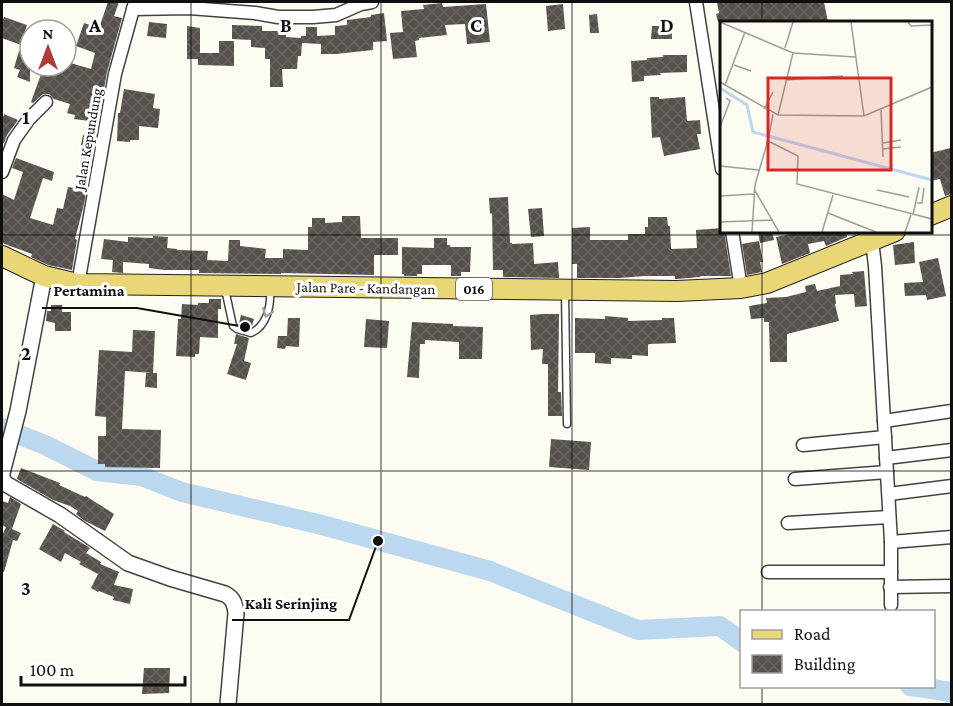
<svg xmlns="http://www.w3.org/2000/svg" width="953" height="706" font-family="'Crimson Pro',serif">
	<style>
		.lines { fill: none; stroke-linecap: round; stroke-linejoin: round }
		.river { stroke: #bcd8ef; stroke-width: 20 }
		.building { fill: url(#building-cross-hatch) }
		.service-casing { stroke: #424242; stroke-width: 9 }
		.minor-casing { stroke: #424242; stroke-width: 15 }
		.tertiary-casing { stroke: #424242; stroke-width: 18 }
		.primary-casing { stroke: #202020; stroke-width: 22 }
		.service { stroke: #fff; stroke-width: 6 }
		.minor { stroke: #fff; stroke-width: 12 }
		.tertiary { stroke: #fff; stroke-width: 15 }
		.primary { stroke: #e9d676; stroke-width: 20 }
		.oneway { stroke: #9f9f9f }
		.grid { fill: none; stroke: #0f0f0f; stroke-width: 1.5; stroke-opacity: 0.55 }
		.labels { text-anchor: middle; stroke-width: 6; stroke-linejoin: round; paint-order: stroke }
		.shield { fill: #fff; stroke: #575757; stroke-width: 1.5 }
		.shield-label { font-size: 14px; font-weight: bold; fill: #0f0f0f }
		.street-label { font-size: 15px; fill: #0f0f0f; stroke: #fff }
		.inset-river { fill: none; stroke: #bcd8ef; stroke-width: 3 }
		.inset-road { fill: none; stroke: #9e9d97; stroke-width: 1.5 }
		.view { fill: #d62828; fill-opacity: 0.15; stroke: #d62828; stroke-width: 3 }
		.inset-edge { fill: none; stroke: #0f0f0f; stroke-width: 3 }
		.grid-label { font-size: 20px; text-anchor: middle; font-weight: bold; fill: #0f0f0f; stroke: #fff; stroke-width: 6; stroke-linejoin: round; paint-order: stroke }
		.leader { fill: none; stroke: #0f0f0f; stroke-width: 2 }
		.callout-dot { fill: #0f0f0f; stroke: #fff; stroke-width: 2 }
		.callout-label { font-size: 16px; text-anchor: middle; font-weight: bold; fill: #0f0f0f; stroke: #fff; stroke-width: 6; stroke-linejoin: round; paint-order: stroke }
	</style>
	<defs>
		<pattern id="building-cross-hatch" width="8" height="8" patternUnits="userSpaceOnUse" patternTransform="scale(1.5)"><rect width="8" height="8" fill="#56514c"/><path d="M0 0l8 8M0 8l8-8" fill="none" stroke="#696561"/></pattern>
	</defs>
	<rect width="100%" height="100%" fill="#fdfcf2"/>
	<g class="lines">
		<g class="river">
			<polyline points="2,428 45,445 97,471 141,476 182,492 322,525 490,571 638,630 720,626 742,642"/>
			<polyline points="910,686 952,692"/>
		</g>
	</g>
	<g class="building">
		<polygon points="108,2 119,2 114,16 122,18 107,72 101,106 97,122 74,119 75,115 67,113 70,104 54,99 49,94 43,94 33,103 31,102 44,66 66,66 67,62 91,69 95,53 76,46 84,23 99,28"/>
		<polygon points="717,2 824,2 828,22 718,22 716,14 719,13"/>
		<polygon points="442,3 443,7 486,4 490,42 467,44 465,24 445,25 447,35 419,38 419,40 415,41 417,57 393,59 390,33 403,32 401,11 424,9 423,5"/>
		<polygon points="563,4 565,29 548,31 546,6"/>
		<polygon points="384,13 387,41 373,42 373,50 336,54 321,54 321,44 302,43 301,56 298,56 297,69 282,69 283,87 270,87 270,59 265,59 265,48 251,47 251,40 232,39 232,25 262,26 262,31 286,31 286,37 301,38 301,36 306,36 306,27 317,27 317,36 335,35 335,26 347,25 347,20 371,17 371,15"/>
		<polygon points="597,14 599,33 590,33 589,15"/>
		<polygon points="4,17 27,25 21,45 2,38 2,23"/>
		<polygon points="149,22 167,24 166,38 147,36"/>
		<polygon points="187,26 200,28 200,53 219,53 219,41 234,41 234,66 198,65 198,59 187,59"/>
		<polygon points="652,26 672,26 672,39 651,39"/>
		<polygon points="19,51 30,55 30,82 17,77 20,70 14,68"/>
		<polygon points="663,55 687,55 687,72 660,73 661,75 644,76 644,81 632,82 631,61 647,60 647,58 663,57"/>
		<polygon points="124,89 155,94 153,108 160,109 158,128 139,126 139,140 130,140 130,142 117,141 118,113 120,113"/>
		<polygon points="650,97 659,97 659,99 685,97 687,121 700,120 701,134 697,134 700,149 664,156 660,137 652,138"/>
		<polygon points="4,114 18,120 7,135 4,143 2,142 2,115 4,116"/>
		<polygon points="83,135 95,137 84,204 75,239 77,240 72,270 48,265 31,257 32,254 2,243 2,194 14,200 23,172 12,168 16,158 54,172 52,181 43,178 30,218 53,225 57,208 63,209 68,187 75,188 84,145 81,145"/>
		<polygon points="951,148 951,194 945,196 940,179 930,181 930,153"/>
		<polygon points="508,197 510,243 512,243 512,244 533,243 534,264 558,262 559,278 503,277 503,270 493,270 492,213 490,214 489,198"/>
		<polygon points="542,208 544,236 531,237 528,209"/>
		<polygon points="342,216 360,216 361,238 398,238 398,255 374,255 374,275 281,273 281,274 199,273 199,270 164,270 149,268 149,264 123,262 123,273 112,272 113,260 101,259 104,239 128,242 128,237 153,238 153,236 168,237 167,248 177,249 177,250 208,251 207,260 228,261 229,240 240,240 240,246 266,249 265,258 283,258 283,249 308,250 308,227 312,227 312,218 325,218 325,223 342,222"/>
		<polygon points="648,217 667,217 668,226 670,226 671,249 697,248 696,230 722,228 722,231 724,231 731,276 700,276 700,277 677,279 675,279 675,276 644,276 620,278 577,278 577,264 572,264 572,228 590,227 590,240 628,240 628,234 645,234 645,227 648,227"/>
		<polygon points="758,231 772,231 774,240 760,243"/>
		<polygon points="791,231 846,231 847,237 826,246 824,241 808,244 810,253 782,264 776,237 791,234"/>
		<polygon points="434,238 447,238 447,245 450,245 450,247 471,247 470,272 461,272 461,276 451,276 451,265 422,265 422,274 417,274 417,276 404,276 404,274 402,274 402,247 434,248"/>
		<polygon points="759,241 763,262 760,262 762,272 747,275 742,244"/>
		<polygon points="914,242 915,263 895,265 893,245"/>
		<polygon points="938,258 946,296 927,300 926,295 905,296 904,283 923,282 919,262"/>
		<polygon points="864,271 867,306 855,307 854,294 835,295 836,304 835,304 839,321 787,334 787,362 770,362 769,322 764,322 764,318 751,319 749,306 767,303 766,298 786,297 806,292 805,286 815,284 817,291 840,286 840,275 853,274 852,272"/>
		<polygon points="209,299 221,299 221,309 218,309 218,338 200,337 199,354 195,354 195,357 176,356 178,319 181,319 182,304 198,305 198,303 209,303"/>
		<polygon points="51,305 62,305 62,312 71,312 71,331 55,331 55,323 46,321 47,311 51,311"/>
		<polygon points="543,314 559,314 558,392 561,392 562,416 548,416 548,364 542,364 543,349 531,350 530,315"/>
		<polygon points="241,315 254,319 252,326 250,327 239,324"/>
		<polygon points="605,316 628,318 628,321 662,320 662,318 674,318 676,343 649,344 648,345 648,356 632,355 632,359 611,358 611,364 595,363 595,353 575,353 575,318 605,319"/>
		<polygon points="288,318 300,318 299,347 286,346 285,349 277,348 278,336 287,336"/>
		<polygon points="366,319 389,321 387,348 364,347"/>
		<polygon points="412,322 453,324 453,326 483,327 482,359 459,359 459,342 425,340 425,344 420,344 419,378 407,377"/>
		<polygon points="133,330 155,331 153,373 125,371 122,429 161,430 160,468 105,467 105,464 98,464 98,436 106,436 106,417 95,416 99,350 132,352"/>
		<polygon points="236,334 249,338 244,361 251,363 246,380 227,374 237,344 234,344"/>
		<polygon points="146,373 157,373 157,388 145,387"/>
		<polygon points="551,439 591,442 589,470 549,467"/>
		<polygon points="21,468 60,483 59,485 85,497 86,496 114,514 105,531 85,521 76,514 78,511 70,506 53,500 17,479"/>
		<polygon points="10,497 21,504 12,529 21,533 17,541 13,540 4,572 2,572 2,536 6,527 2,525 2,501 8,503"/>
		<polygon points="53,524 65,531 64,532 90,548 86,553 101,562 100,564 119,572 114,585 133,589 130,604 113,600 114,597 99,591 98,592 91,588 98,574 79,564 81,562 65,553 61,562 39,549"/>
		<polygon points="144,668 170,668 169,693 142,694"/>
	</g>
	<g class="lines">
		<defs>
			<g id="service">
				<path d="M225 289 233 326 237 329 251 333C267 326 271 306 270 290"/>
				<polyline points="565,291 567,424"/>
			</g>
			<g id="minor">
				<polyline points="696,2 722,169"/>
				<polyline points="133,9 189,8 255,13 278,17 313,17 336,15 361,4 372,2"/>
				<polyline points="2,172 14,140 29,119 46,102"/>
				<polyline points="732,231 741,288"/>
				<polyline points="872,241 875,266 891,542 891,605"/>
				<polyline points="78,284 115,74 135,2"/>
				<polyline points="884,421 952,411"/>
				<polyline points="803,445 885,437"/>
				<polyline points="886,458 952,450"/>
				<polyline points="795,479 887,472"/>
				<polyline points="889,494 952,486"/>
				<polyline points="788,523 889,517"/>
				<polyline points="891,542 952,537"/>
				<polyline points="768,572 891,572"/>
				<polyline points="890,587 952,586"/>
			</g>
			<path id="tertiary" d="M44 276 18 411 2 473V479L6 484 60 515 128 563 170 578 225 594C233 598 235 604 236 613L228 704"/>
			<g id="primary">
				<polyline points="930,215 952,206"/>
				<polyline points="2,256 44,276 78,284 677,291 741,288 767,283 895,231"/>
			</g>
		</defs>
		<use href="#service" class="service-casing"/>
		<use href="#minor" class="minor-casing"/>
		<use href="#tertiary" class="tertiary-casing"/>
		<use href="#primary" class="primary-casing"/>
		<use href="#service" class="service"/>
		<use href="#minor" class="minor"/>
		<use href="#tertiary" class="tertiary"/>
		<use href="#primary" class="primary"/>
	</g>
	<defs><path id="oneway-chevron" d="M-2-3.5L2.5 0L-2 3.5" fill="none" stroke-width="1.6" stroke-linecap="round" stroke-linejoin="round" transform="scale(1.5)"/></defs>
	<use class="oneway" href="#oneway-chevron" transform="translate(267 313) rotate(111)"/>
	<path class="grid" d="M191 2V704M381 2V704M572 2V704M762 2V22M762 231V612M2 235H952M2 471H952M762 686V704"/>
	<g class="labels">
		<rect class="shield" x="456" y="278" width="36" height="22" rx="4.5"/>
		<g class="shield-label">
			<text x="474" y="294">016</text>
		</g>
		<g class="street-label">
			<text transform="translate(88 139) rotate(-80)" y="5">Jalan Kepundung</text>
			<text transform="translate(366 288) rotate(1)" y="5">Jalan Pare - Kandangan</text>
		</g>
	</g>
	<g transform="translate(720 21)">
		<rect width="212" height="212" fill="#fdfcf2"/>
		<path class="inset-river" d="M0 67 27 84 33 111 212 159"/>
		<path class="inset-road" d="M0 1 73 32 135 36M131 1 144 95M188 1 191 5 212 4M65 27 73 1M14 44 31 50M65 59 123 55M0 61 58 94 144 95 212 66M5 64 25 11M44 88 53 71M161 89 163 136M53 93 48 120 78 135 77 163 212 198M58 94 73 32M0 106 10 80 6 77M163 122 181 119M163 128 181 126M0 145 39 149M34 168 59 211M157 169 189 176M0 175 34 173M197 182H202L204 167M108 192 156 211M193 194 199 166M0 201 53 199M32 211 35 164 48 119M102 211 113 174M185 211 191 194"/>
		<path class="view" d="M48 57H171V149H48Z"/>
		<rect width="212" height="212" class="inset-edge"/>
	</g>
	<g class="grid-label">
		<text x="95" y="32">A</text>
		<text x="286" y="32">B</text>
		<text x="476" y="32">C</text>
		<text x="667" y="32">D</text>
		<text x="26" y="124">1</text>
		<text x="26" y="360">2</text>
		<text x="26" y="595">3</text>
	</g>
	<path class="leader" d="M245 327L137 308H42M378 541L349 620H232"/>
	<g class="callout-dot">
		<circle cx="245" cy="327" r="6"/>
		<circle cx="378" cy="541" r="6"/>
	</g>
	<g class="callout-label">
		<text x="89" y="296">Pertamina</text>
		<text x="291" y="609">Kali Serinjing</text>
	</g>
	<rect width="953" height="706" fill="none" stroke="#0f0f0f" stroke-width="6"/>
	<rect x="740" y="610" width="195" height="78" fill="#ffffff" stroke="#9f9f9f" stroke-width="1.5"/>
	<rect x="752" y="630" width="30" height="9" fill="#e9d676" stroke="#9f9f9f" stroke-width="1.5"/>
	<text x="794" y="640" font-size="18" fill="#0f0f0f">Road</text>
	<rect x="752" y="655" width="30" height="18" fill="url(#building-cross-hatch)" stroke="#9f9f9f" stroke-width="1.5"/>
	<text x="794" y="670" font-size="18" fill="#0f0f0f">Building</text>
	<g transform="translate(48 48)"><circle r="28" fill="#ffffff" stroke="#9f9f9f" stroke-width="1.5"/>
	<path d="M0-4.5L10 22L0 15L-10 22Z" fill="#af3a36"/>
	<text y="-9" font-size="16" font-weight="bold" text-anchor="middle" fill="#0f0f0f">N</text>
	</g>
	<path d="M21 676v9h164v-9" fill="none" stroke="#0f0f0f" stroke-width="3"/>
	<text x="30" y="676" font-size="18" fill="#0f0f0f" stroke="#ffffff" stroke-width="4.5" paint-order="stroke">100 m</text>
</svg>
